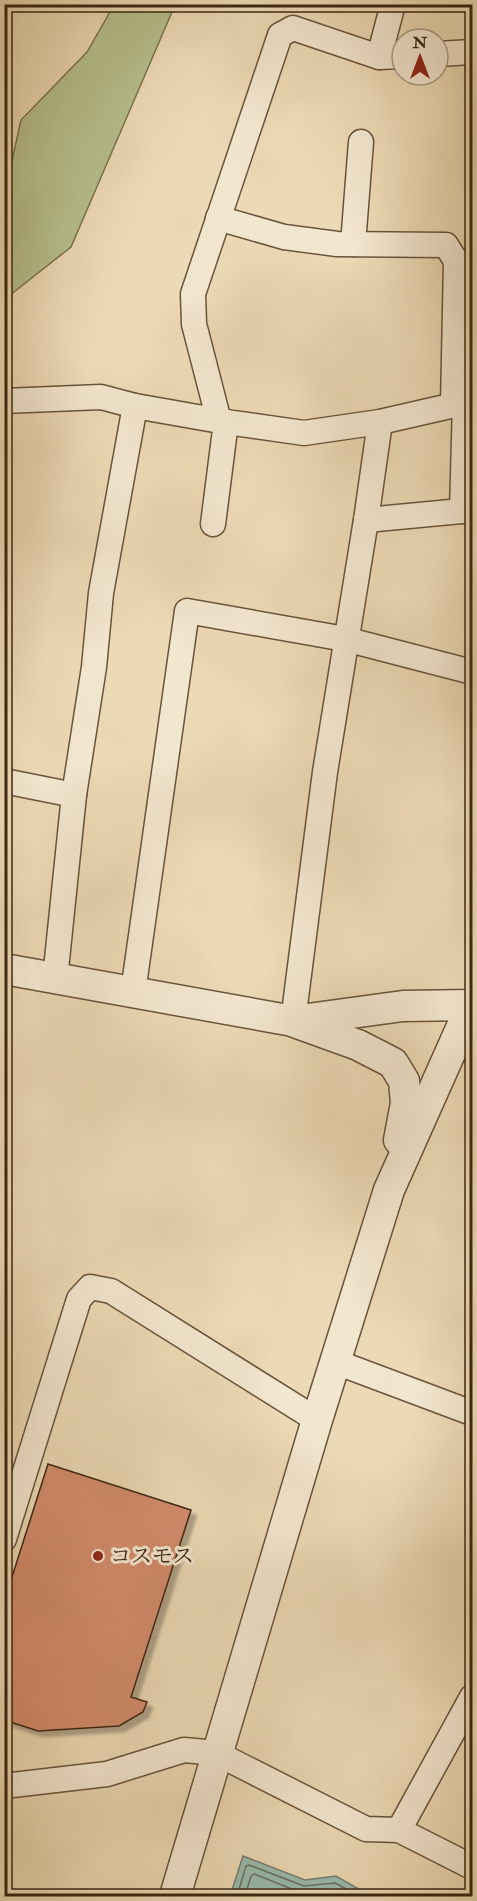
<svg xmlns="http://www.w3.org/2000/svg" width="477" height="1901" font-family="'IM FELL Double Pica','Noto Serif JP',serif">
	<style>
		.green { fill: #b6bf8e; stroke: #797350; stroke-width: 1.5 }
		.water { fill: #99baae; stroke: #747f70; stroke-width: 1.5 }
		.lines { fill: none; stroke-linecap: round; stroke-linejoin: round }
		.shore { stroke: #6a7060; stroke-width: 1.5 }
		.building { fill: #d28b6c; stroke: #3c2712; stroke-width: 1.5; filter: url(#shadow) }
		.minor-casing { stroke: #68543b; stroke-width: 27 }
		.tertiary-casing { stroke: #68543b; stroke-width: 33 }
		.minor { stroke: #f3e6cf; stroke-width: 24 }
		.tertiary { stroke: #f3e6cf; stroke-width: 30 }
		.poi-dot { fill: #8f2418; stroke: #f3e6cf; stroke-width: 2 }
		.labels { text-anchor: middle; stroke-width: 6; stroke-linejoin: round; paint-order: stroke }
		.poi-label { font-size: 21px; fill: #3c2712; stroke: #f3e6cf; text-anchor: start }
	</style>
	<defs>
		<filter id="shadow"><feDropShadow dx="5.5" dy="5.5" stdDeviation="1.5" flood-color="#0004"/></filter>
	</defs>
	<rect width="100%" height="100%" fill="#ecd9b5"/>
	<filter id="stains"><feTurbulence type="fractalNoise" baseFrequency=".00333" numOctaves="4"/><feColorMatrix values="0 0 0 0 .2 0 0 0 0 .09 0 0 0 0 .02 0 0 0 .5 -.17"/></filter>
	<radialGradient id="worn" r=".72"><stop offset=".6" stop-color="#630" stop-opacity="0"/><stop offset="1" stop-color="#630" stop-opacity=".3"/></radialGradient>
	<polygon class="green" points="114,5 175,5 71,247 5,299 5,192 21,120 87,52"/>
	<polygon class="water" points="243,1856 305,1880 336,1876 371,1896 230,1896"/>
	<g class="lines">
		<g class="shore">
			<polyline points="237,1896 246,1866 249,1865 304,1886 335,1883 359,1896"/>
			<polyline points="245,1896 251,1876 254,1874 302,1893 333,1891 344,1896"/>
		</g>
	</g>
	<polygon class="building" points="48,1464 191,1510 131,1697 147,1702 143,1712 119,1726 38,1731 4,1720 4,1602"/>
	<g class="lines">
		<defs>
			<g id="minor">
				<polyline points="438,54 472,52"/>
				<polyline points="379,57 393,4"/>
				<polyline points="218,218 284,237 337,244 446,245 456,261 453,405"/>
				<polyline points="353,244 361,142"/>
				<polyline points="4,401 101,397 135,406 226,422 304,433 380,422 472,401"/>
				<polyline points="219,421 194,324 193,294 280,35 293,28 379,57 402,56"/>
				<polyline points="462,511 465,402"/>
				<polyline points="366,520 472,510"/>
				<polyline points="213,524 226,422"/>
				<polyline points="4,781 74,795"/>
				<polyline points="55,979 74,795 94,667 101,593 135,406"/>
				<polyline points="133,992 187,611 345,639 472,672"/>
				<polyline points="293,1021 325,772 366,520 380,422"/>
				<polyline points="336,1362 472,1413"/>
				<polyline points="4,1539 79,1299 90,1287 111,1291 317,1420"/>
				<polyline points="4,1786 107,1774 184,1750 216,1753 366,1829 399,1830 472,1867"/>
				<polyline points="399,1830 472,1697"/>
			</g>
			<g id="tertiary">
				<polyline points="4,969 293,1021 403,1006 472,1005"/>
				<polyline points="297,1023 358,1045 393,1063 404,1081 406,1103 399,1140"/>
				<polyline points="175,1896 317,1420 389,1190 472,1004"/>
			</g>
		</defs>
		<use href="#minor" class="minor-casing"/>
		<use href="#tertiary" class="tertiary-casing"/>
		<use href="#minor" class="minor"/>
		<use href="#tertiary" class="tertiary"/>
	</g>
	<circle class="poi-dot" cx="98" cy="1556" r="6"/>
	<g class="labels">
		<g class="poi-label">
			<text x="110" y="1563">コスモス</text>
		</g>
	</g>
	<rect width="477" height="1901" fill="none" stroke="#ecd9b5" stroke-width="24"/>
	<rect x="6" y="6" width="465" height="1889" fill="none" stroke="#3c2712" stroke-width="3"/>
	<rect x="12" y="12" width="453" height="1877" fill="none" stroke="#3c2712" stroke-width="1.5"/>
	<g transform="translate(420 57)"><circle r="28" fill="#f3e6cf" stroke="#aa9a83" stroke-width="1.5"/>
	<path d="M0-4.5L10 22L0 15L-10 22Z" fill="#8f2418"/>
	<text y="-9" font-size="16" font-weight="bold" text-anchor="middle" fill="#3c2712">N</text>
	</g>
	<rect width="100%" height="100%" filter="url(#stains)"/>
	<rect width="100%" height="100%" fill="url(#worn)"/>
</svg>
